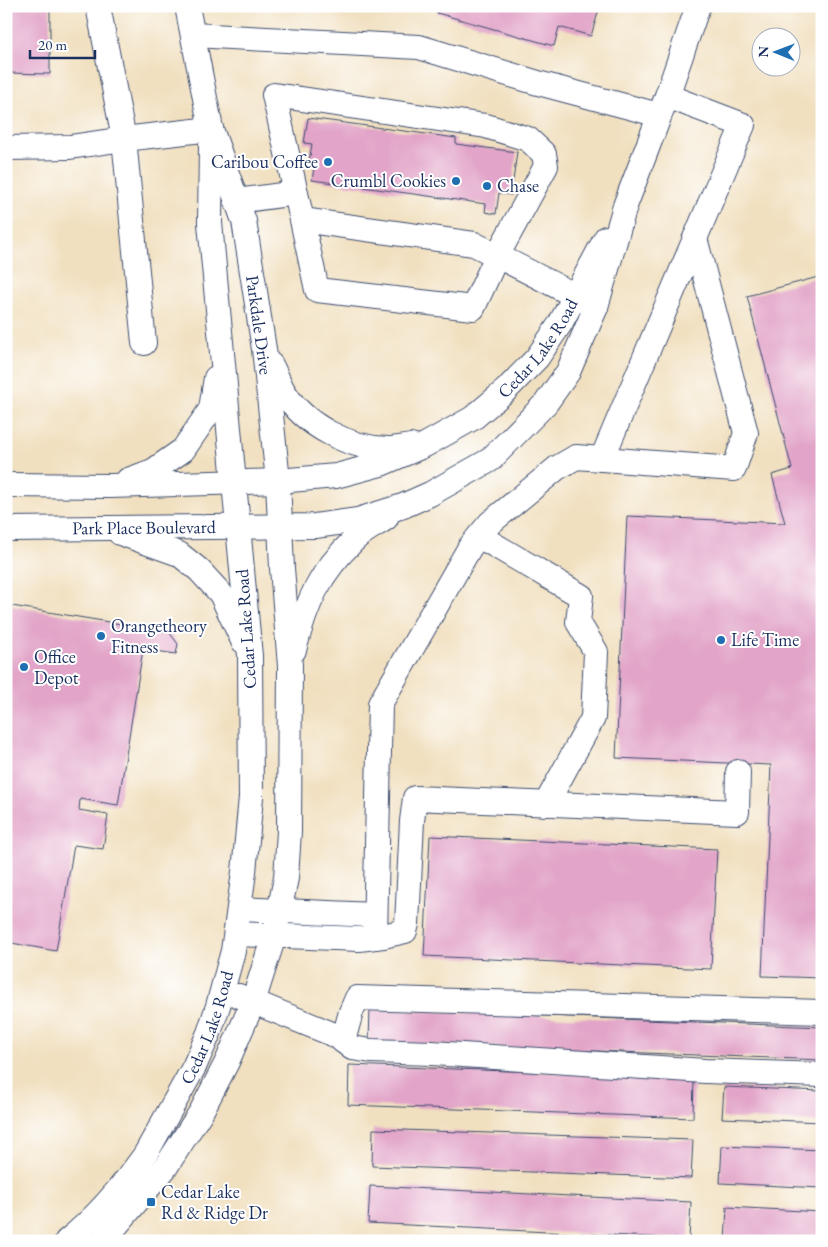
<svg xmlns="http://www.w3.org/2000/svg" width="828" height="1247" font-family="'EB Garamond',serif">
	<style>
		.building { fill: #e2a4c8 }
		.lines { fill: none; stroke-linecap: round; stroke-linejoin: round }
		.minor-casing { stroke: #3b4a6d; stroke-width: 26 }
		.minor { stroke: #fff; stroke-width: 24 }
		.poi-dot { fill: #1f6fb2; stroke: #fff; stroke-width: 2 }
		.labels { text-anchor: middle; stroke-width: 4; stroke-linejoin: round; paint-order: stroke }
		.poi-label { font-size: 18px; fill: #1b2f5e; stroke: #fff; text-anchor: start }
		.street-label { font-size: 18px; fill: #1b2f5e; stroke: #fff }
	</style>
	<rect width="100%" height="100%" fill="#fff"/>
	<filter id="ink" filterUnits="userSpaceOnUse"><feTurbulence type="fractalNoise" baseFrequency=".02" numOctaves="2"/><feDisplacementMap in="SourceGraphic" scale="10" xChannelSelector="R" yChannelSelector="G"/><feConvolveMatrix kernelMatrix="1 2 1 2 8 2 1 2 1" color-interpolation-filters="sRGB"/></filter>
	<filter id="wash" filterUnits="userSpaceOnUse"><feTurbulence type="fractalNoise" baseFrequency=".0096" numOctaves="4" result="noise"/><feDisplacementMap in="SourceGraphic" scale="20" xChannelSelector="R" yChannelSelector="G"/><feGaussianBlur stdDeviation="1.12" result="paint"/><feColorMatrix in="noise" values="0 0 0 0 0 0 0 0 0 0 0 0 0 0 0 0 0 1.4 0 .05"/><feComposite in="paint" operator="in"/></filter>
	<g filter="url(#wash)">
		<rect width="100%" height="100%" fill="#f1e0c0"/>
		<g id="blocks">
			<g class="building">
				<polygon points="6,6 50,6 50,74 6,73"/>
				<polygon points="350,6 398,6 397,11 350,8"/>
				<polygon points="439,6 600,6 591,36 559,27 554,46 437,13"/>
				<polygon points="308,118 456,138 456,144 517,152 511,195 499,193 496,214 485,212 486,204 312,180 315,162 309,161 312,144 304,143"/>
				<polygon points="822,276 822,978 762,976 771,765 616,758 627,516 785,523 772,475 792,469 747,296"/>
				<polygon points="6,605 169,632 178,644 176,654 143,649 118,805 80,799 79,810 108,815 103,849 74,845 56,951 6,942"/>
				<polygon points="430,836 717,849 711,969 424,956"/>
				<polygon points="370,1009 822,1027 822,1060 369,1042"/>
				<polygon points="349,1065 694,1078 693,1118 348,1105"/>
				<polygon points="724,1087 822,1091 822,1122 722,1118"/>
				<polygon points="373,1129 693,1140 691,1178 372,1166"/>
				<polygon points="722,1146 822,1150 822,1188 720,1183"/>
				<polygon points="370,1186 691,1202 689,1239 368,1223"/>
				<polygon points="727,1207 822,1212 822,1241 725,1241"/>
			</g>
		</g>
	</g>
	<g filter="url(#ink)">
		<use href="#blocks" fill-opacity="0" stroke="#3b4a6d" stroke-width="1"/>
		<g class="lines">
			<defs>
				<g id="minor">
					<polyline points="193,35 419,47 538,83 659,115"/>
					<polyline points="6,148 70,147 124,139 98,6"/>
					<polyline points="237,201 296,193"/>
					<path d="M302 220 317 290 473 308 497 256 546 166 544 154 528 139 486 126 274 95 302 220 474 244C515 265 556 285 596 307"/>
					<polyline points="144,343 124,139 211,129"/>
					<path d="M271 365C276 374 279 384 284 392 305 426 349 448 388 449 396 449 404 447 411 446"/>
					<polyline points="602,459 743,125 667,96"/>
					<polyline points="128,480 153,471 183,450 211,409 216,378"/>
					<path id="s1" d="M6 485 110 486 278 481 336 476 381 464 425 445 473 418 505 391 537 358 560 324 606 238"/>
					<path id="s2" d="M6 529 315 526 358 520 403 506 430 494 490 460 546 403 568 372 596 307 625 206 667 96 698 6"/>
					<polyline points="120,533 179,554 199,570 221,594 243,641"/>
					<polyline points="479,536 581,596 578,622 596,652 593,718 546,804"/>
					<path d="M294 650C306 604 319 573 354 540 363 531 376 525 386 518"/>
					<polyline points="239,909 375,915"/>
					<polyline points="236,934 359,939 383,936 405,931 407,924 412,821 415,798 737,812 738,772"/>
					<polyline points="375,937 380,704 470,547 490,523 557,468 576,457 734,469 746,433 695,238"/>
					<polyline points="239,996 337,1036 352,1048 371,1051 432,1053 705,1071 822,1075"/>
					<polyline points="343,1041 351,1012 357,998 822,1012"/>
					<path id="s3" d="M67 1241C97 1217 123 1186 145 1155L194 1067 209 1033 218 1006 233 951 244 872 251 797 250 656 210 223 211 146"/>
					<polyline points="103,1241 165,1168 201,1112 227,1062 253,1002 274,936 286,878 289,831 290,666 282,568 278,481 264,349 244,221 211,129 187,6"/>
				</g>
			</defs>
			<use href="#minor" class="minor-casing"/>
			<use href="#minor" class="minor"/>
		</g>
	</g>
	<g class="poi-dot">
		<circle cx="328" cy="162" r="5"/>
		<circle cx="456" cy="181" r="5"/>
		<circle cx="487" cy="186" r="5"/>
		<circle cx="101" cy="636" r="5"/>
		<circle cx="721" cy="640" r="5"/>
		<circle cx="24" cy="667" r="5"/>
		<rect x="146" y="1197" width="10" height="10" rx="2.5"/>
	</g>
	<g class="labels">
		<g class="poi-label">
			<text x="318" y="168" text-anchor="end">Caribou Coffee</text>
			<text x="446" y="187" text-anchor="end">Crumbl Cookies</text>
			<text x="497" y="192">Chase</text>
			<text x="111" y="632">Orangetheory<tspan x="111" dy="21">Fitness</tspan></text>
			<text x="731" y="646">Life Time</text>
			<text x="34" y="663">Office<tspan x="34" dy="21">Depot</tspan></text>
			<text x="161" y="1198">Cedar Lake<tspan x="161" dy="21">Rd &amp; Ridge Dr</tspan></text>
		</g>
		<g class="street-label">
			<text transform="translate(259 325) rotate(82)" y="6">Parkdale Drive</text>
			<text dy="6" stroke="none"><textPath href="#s1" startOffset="576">Cedar Lake Road</textPath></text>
			<text dy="6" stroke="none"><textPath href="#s2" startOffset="138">Park Place Boulevard</textPath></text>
			<text transform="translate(246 629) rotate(-94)" y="6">Cedar Lake Road</text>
			<text dy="6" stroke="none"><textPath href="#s3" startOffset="259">Cedar Lake Road</textPath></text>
		</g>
	</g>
	<rect width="828" height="1247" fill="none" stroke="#fff" stroke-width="25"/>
	<g transform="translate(776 52) rotate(271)"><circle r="24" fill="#ffffff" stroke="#a4acbf"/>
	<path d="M0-4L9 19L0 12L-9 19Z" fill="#1f6fb2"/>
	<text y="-8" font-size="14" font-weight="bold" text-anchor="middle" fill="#1b2f5e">N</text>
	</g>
	<path d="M30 50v8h65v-8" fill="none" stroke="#1b2f5e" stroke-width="2.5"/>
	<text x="38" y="50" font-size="15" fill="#1b2f5e" stroke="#ffffff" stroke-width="4" paint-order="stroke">20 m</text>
</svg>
